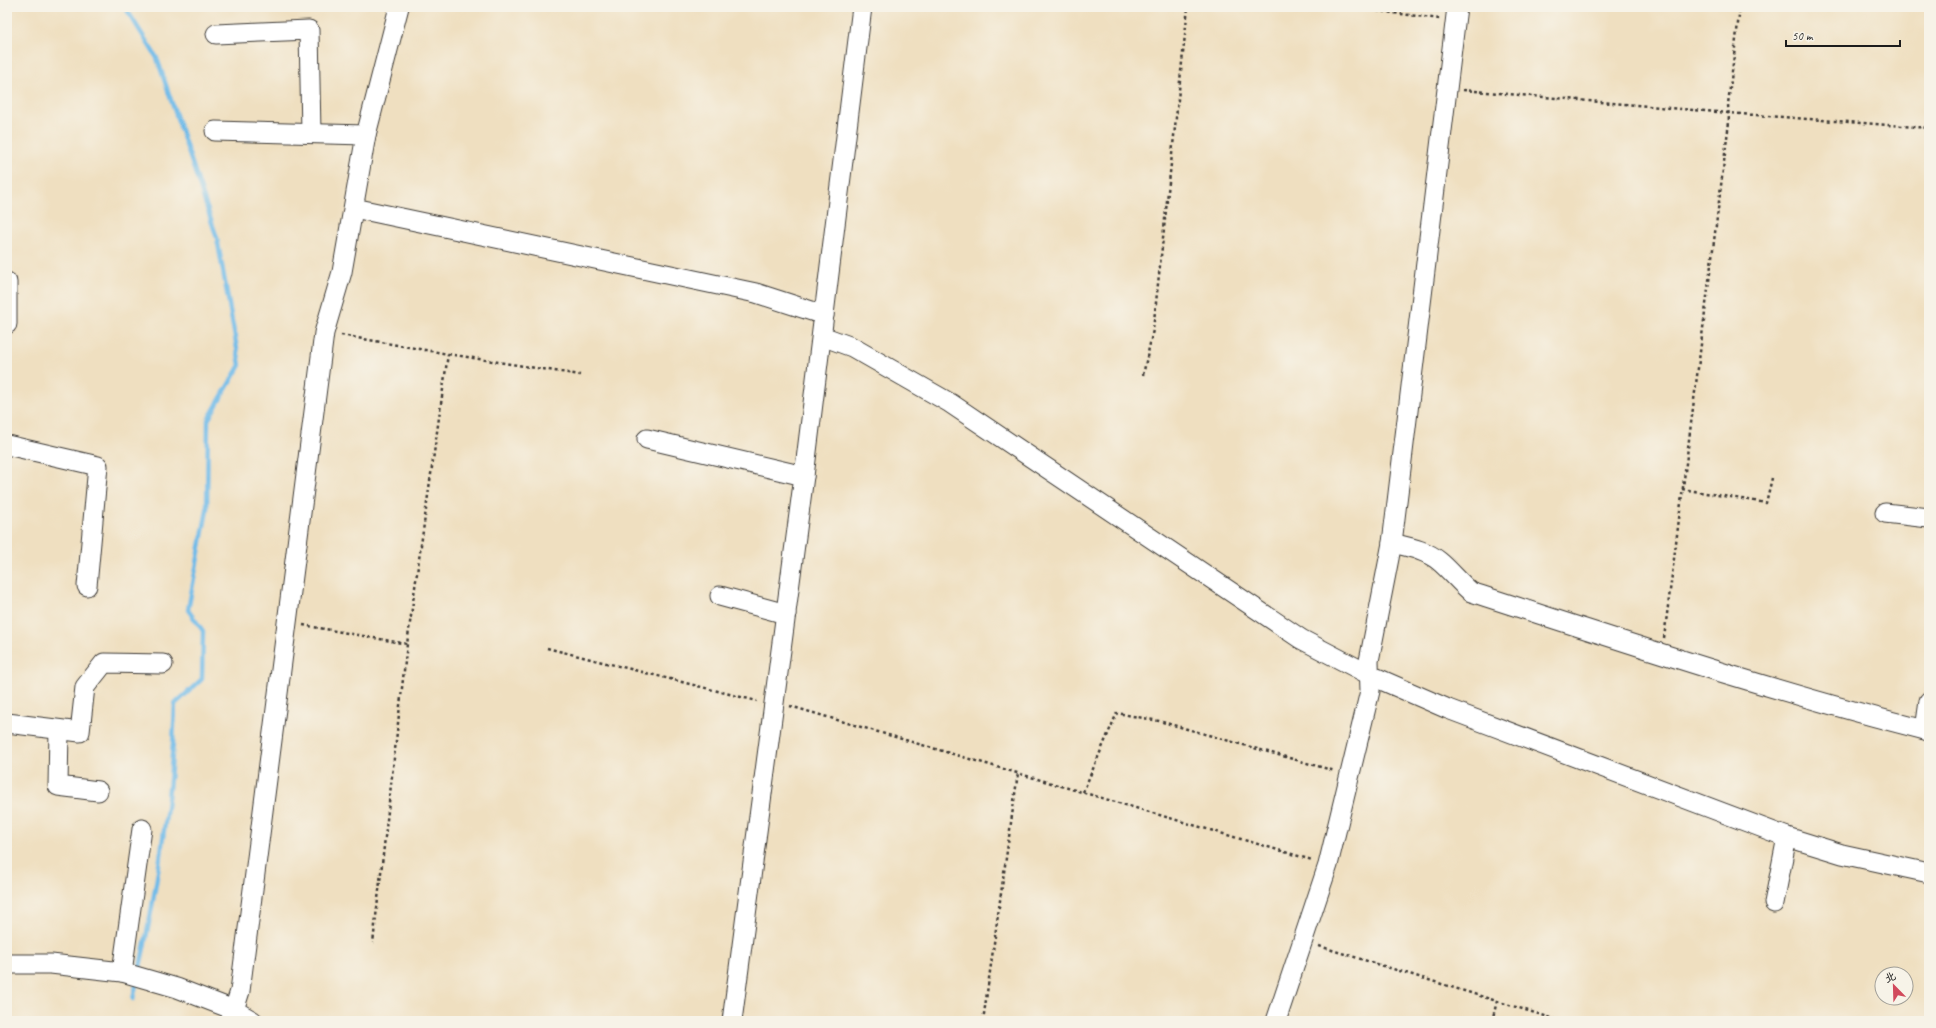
<svg xmlns="http://www.w3.org/2000/svg" width="1936" height="1028" font-family="Caveat,'LXGW WenKai TC',sans-serif">
	<style>
		.lines { fill: none; stroke-linecap: round; stroke-linejoin: round }
		.stream { stroke: #6fbbe9; stroke-width: 4.5 }
		.minor-casing { stroke: #3c3935; stroke-width: 21 }
		.path { stroke: #3c3935; stroke-width: 2.5; stroke-dasharray: 3 3; stroke-linecap: butt }
		.minor { stroke: #fff; stroke-width: 19 }
	</style>
	<rect width="100%" height="100%" fill="#f7f3e8"/>
	<filter id="ink" filterUnits="userSpaceOnUse"><feTurbulence type="fractalNoise" baseFrequency=".025" numOctaves="2"/><feDisplacementMap in="SourceGraphic" scale="8" xChannelSelector="R" yChannelSelector="G"/><feConvolveMatrix kernelMatrix="1 2 1 2 8 2 1 2 1" color-interpolation-filters="sRGB"/></filter>
	<filter id="wash" filterUnits="userSpaceOnUse"><feTurbulence type="fractalNoise" baseFrequency=".012" numOctaves="4" result="noise"/><feDisplacementMap in="SourceGraphic" scale="16" xChannelSelector="R" yChannelSelector="G"/><feGaussianBlur stdDeviation="0.9" result="paint"/><feColorMatrix in="noise" values="0 0 0 0 0 0 0 0 0 0 0 0 0 0 0 0 0 1.4 0 .05"/><feComposite in="paint" operator="in"/></filter>
	<g filter="url(#wash)">
		<rect width="100%" height="100%" fill="#efdfc0"/>
		<g class="lines">
			<g class="stream">
				<path d="M125 7 157 58 217 238 240 365 208 420 207 510 188 610 203 631 202 679 175 704C172 794 158 884 139 972"/>
				<polyline points="133,999 137,981"/>
			</g>
		</g>
	</g>
	<g filter="url(#ink)">
		<g class="lines">
			<defs>
				<g id="minor">
					<polyline points="216,34 309,30 311,133"/>
					<polyline points="215,131 366,135"/>
					<polyline points="354,208 756,293 824,315"/>
					<polyline points="7,282 7,324"/>
					<polyline points="822,336 852,347 950,403 1301,639 1370,675 1448,709 1787,837 1842,854 1929,873"/>
					<polyline points="647,439 804,476"/>
					<polyline points="7,445 98,466 87,586"/>
					<polyline points="1885,513 1929,518"/>
					<path d="M1392 543C1408 547 1426 550 1439 561 1450 570 1459 582 1471 592 1623 641 1774 692 1929 731"/>
					<polyline points="720,596 786,614"/>
					<polyline points="7,723 80,732 85,687 104,663 163,664"/>
					<polyline points="59,730 58,786 98,791"/>
					<polyline points="1925,730 1929,701"/>
					<polyline points="1774,903 1787,837"/>
					<polyline points="7,964 51,964 122,972 177,988 234,1010 253,1021"/>
					<polyline points="122,972 142,829"/>
					<polyline points="234,1010 240,991 324,333 342,272 366,135 399,7"/>
					<polyline points="732,1021 804,476 862,7"/>
					<polyline points="1276,1021 1328,865 1370,691 1369,661 1392,543 1457,7"/>
				</g>
			</defs>
			<use href="#minor" class="minor-casing"/>
			<g class="path">
				<polyline points="1347,7 1440,19"/>
				<polyline points="1463,90 1728,113 1929,128"/>
				<polyline points="341,335 448,354 407,644 373,943"/>
				<polyline points="448,354 580,375"/>
				<polyline points="1143,375 1153,330 1188,7"/>
				<polyline points="1682,489 1766,503 1772,478"/>
				<polyline points="303,625 407,644"/>
				<polyline points="1664,638 1729,122 1728,104 1740,7"/>
				<polyline points="547,648 757,701"/>
				<polyline points="790,706 1312,860"/>
				<polyline points="1083,792 1117,713 1159,721 1335,771"/>
				<polyline points="1319,946 1561,1021"/>
				<polyline points="983,1021 1018,773"/>
				<polyline points="1492,1021 1497,1001"/>
			</g>
			<use href="#minor" class="minor"/>
		</g>
	</g>
	<rect width="1936" height="1028" fill="none" stroke="#f7f3e8" stroke-width="24"/>
	<g transform="translate(1894 986) rotate(337)"><circle r="19" fill="#f7f3e8" stroke="#9f9d96"/>
	<path d="M0-3L7 15L0 10L-7 15Z" fill="#d1495b"/>
	<text y="-6" font-size="11" font-weight="bold" text-anchor="middle" fill="#1c1c1c">北</text>
	</g>
	<path d="M1786 40v6h114v-6" fill="none" stroke="#1c1c1c" stroke-width="2"/>
	<text x="1792" y="40" font-size="12" fill="#1c1c1c" stroke="#f7f3e8" stroke-width="3" paint-order="stroke">50 m</text>
</svg>
